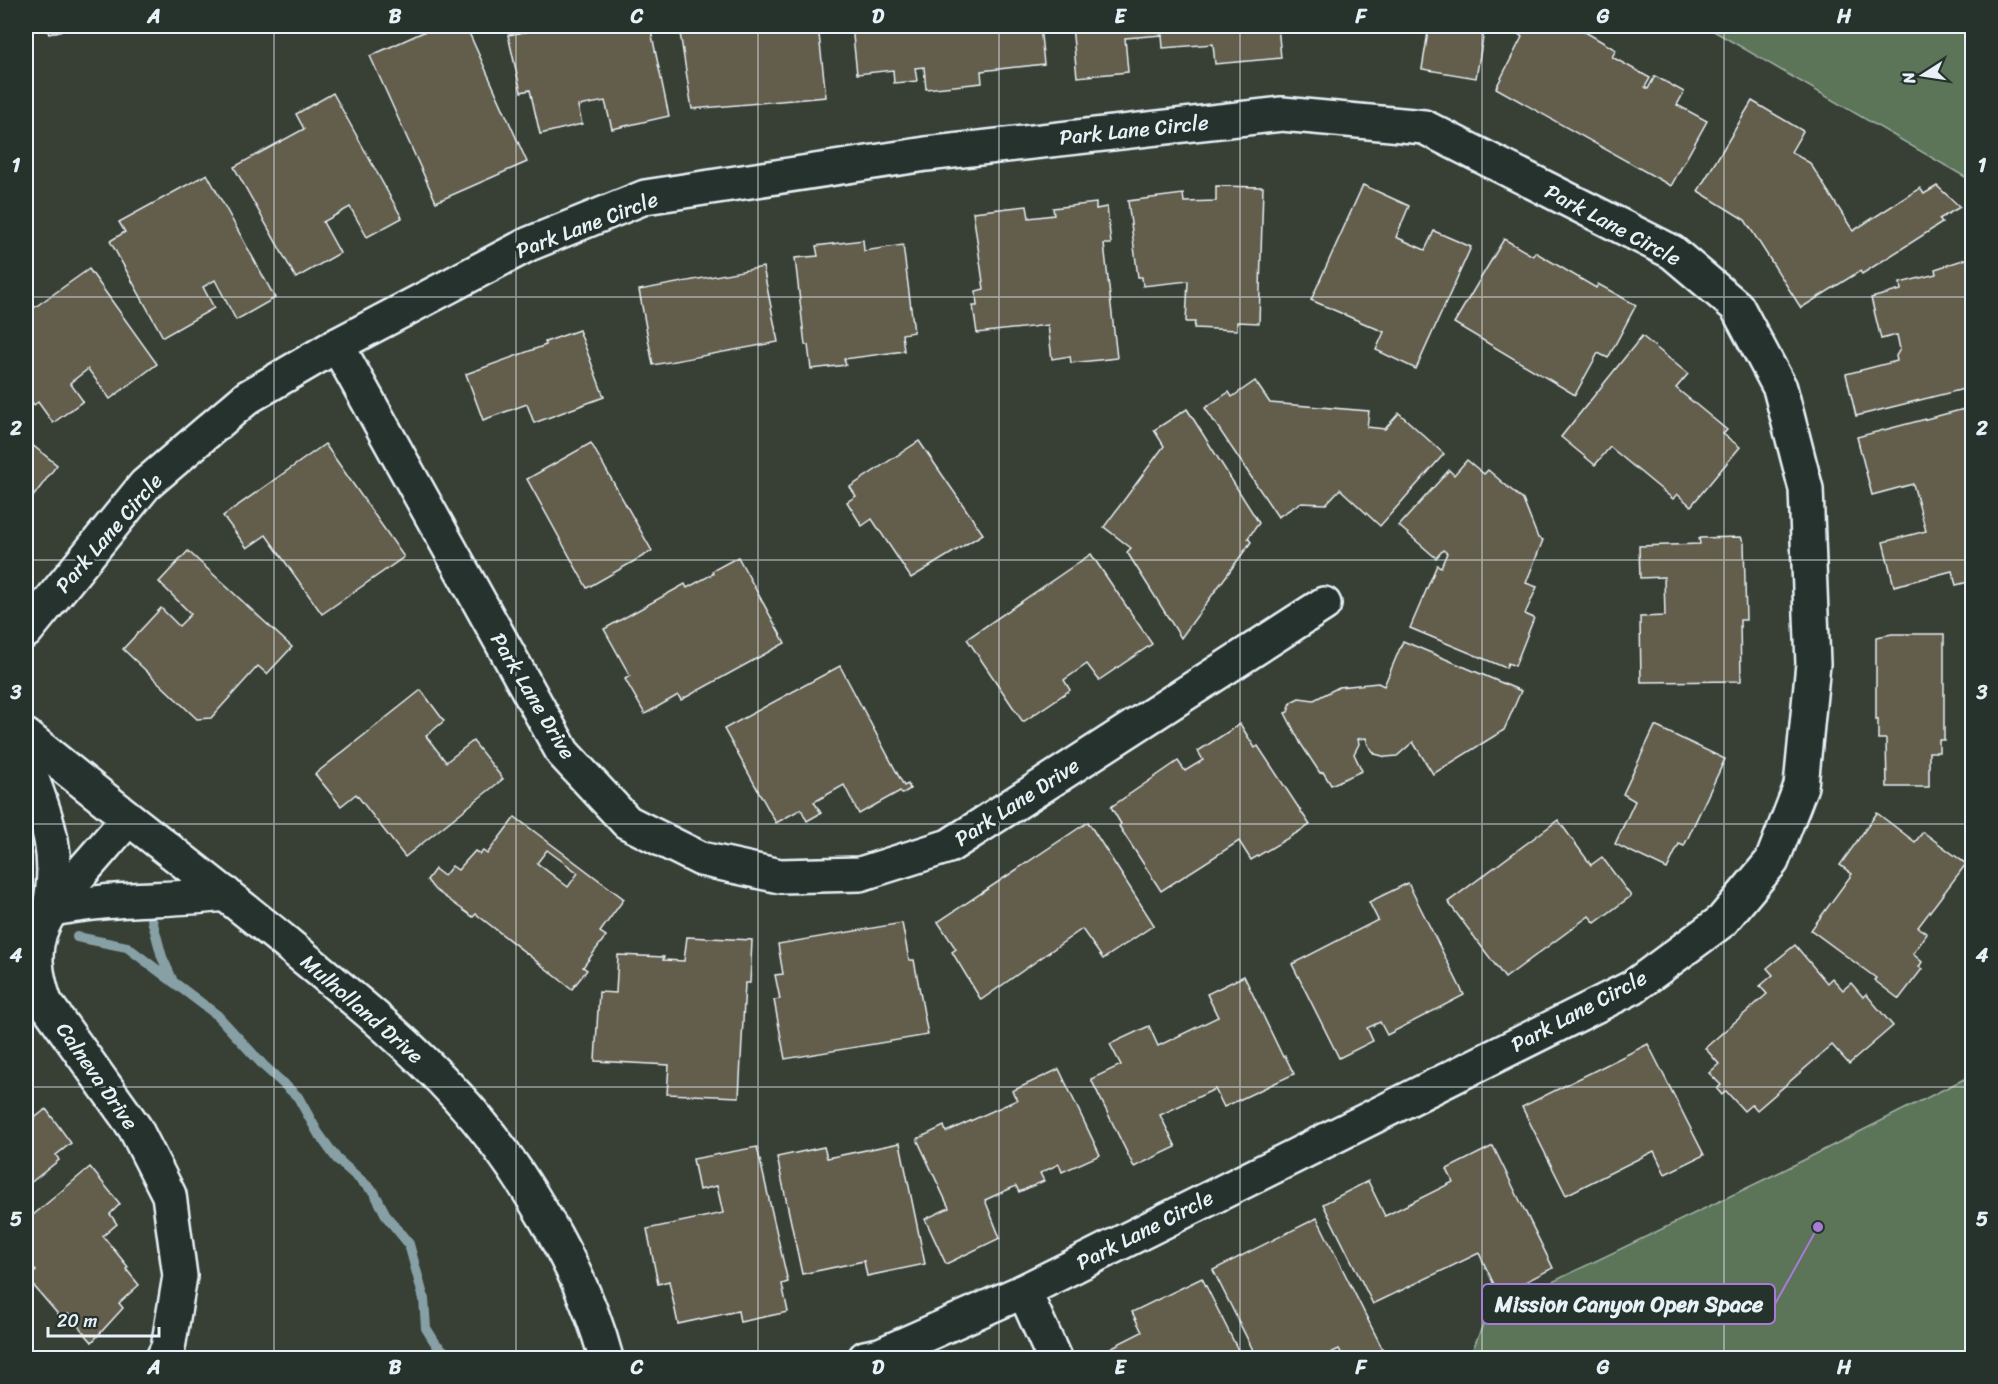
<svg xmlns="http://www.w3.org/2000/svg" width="1998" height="1384" font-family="Sriracha,sans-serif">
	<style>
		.green { fill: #5b7459; stroke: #a2b2a8; stroke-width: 1.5 }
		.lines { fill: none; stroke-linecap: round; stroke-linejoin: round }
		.stream { stroke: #87a0a5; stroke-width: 10 }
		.building { fill: #635d4b; stroke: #e8f1f8; stroke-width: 1.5; fill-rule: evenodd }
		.street-casing { stroke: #e8f1f8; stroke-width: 38 }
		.secondary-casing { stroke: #e8f1f8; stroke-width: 38 }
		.street { stroke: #26332d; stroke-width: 33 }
		.secondary { stroke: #26332d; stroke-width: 33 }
		.grid { fill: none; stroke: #e8f1f8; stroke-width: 1.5; stroke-opacity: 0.55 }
		.labels { text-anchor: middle; stroke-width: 6; stroke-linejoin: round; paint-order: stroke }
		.street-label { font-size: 21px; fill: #e8f1f8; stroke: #26332d }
		.leader { fill: none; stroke: #a77bd6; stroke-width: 2 }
		.callout-dot { fill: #a77bd6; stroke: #26332d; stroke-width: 2 }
		.callout { fill: #26332d; stroke: #a77bd6; stroke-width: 2 }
		.callout-label { font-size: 22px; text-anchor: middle; font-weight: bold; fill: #e8f1f8 }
		.neatline { fill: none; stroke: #e8f1f8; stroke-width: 2 }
		.grid-label { font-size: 20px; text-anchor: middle; font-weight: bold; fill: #e8f1f8 }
	</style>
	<rect width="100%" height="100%" fill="#384036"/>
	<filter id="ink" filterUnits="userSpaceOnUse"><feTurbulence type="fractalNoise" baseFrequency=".0167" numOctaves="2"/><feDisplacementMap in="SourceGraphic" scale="12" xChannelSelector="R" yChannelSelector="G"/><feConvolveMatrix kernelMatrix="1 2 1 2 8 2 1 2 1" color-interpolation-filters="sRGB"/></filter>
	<g filter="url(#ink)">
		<g class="green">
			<polygon points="1705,26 1972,26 1972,181"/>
			<polygon points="1972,1075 1972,1358 1469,1358 1488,1313 1782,1171"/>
		</g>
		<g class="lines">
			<g class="stream">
				<polyline points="152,920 162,957 172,979"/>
				<polyline points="77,937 127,947 217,1015 264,1066 298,1097 318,1133 337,1159 374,1192 387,1217 409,1244 424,1299 426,1328 436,1344 452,1358"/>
			</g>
		</g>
		<g class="building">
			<polygon points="46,26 76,26 49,34"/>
			<polygon points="437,26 466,26 527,162 436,202 370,56"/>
			<polygon points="530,26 650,26 669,116 612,129 605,101 578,106 582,124 540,134 530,90 521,92 508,35 531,31"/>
			<polygon points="679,26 818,26 826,97 692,109"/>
			<polygon points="852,26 1040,26 1044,64 981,71 982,83 926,89 924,67 915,68 917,81 894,83 893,70 857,74"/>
			<polygon points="1072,26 1278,26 1281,58 1215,64 1213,44 1163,48 1162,35 1125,38 1128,72 1077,77"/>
			<polygon points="1429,26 1485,26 1476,78 1422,69"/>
			<polygon points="1519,26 1582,26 1580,29 1616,50 1612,57 1650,78 1645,87 1648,89 1655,76 1684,92 1677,105 1707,121 1671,186 1496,88 1522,37 1516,32"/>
			<polygon points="333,93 402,218 367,237 350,207 323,222 340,253 296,278 234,167 304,129 296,114"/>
			<polygon points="1752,101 1803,131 1791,152 1810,163 1853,231 1920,188 1924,194 1937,186 1960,207 1939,219 1942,223 1862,274 1860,271 1801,308 1745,220 1698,191"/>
			<polygon points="207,174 275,298 236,320 215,280 203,287 214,308 163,337 110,241 125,232 119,222"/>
			<polygon points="1363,185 1409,206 1396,237 1425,250 1434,231 1471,247 1416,369 1376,350 1384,332 1311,300"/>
			<polygon points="1216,186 1263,187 1259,323 1237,322 1237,330 1194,328 1195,322 1186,322 1188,281 1143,286 1142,277 1138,277 1128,201 1183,194 1184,202 1216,201"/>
			<polygon points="1096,203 1096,209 1107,207 1111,244 1104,244 1117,358 1071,363 1070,356 1052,359 1048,325 977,333 973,306 977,306 976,291 984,289 973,212 1027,206 1029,218 1054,215 1053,208"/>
			<polygon points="1972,230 1972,251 1967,231"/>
			<polygon points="1504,239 1533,256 1535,252 1596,288 1598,284 1636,305 1608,358 1598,353 1575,395 1454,323"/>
			<polygon points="863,240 864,251 903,245 914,332 902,334 904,351 844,359 846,365 811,369 808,345 805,345 795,258 818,256 816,246"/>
			<polygon points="1972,257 1972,309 1968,310 1972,328 1972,387 1856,416 1846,374 1897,361 1896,356 1900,349 1897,335 1881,339 1871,298 1901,290 1900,283 1936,274 1935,269"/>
			<polygon points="763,267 778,342 653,365 639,290"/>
			<polygon points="89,269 157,364 110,399 88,369 70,383 83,401 53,423 38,402 34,405 26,394 26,309 28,312"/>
			<polygon points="579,330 604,397 534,423 527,404 483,420 466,374 546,345 545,342"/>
			<polygon points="1642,336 1688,374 1676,388 1727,430 1723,434 1740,447 1691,506 1677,494 1673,499 1610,447 1595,465 1561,437"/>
			<polygon points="1255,381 1270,403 1369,411 1367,427 1385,429 1399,413 1444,454 1380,526 1340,489 1326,504 1300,503 1278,517 1205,408 1229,392 1232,397"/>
			<polygon points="1972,407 1972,581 1956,585 1952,571 1894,586 1883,542 1926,531 1913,484 1872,495 1857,437"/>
			<polygon points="1187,409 1259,523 1248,538 1251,542 1181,638 1127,552 1131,548 1104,527 1164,446 1154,430"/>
			<polygon points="26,440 57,465 26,506"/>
			<polygon points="919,441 983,534 911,578 872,519 862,526 847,502 856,496 850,487"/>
			<polygon points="591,443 652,551 587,588 527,479"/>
			<polygon points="325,444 404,557 322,614 266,535 247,548 223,516"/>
			<polygon points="1467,460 1484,474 1488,470 1523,500 1538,538 1543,540 1526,583 1537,587 1525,614 1534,618 1515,666 1508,663 1506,668 1410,628 1437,565 1441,567 1447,553 1443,550 1436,558 1399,526 1449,470 1454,475"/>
			<polygon points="1741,537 1744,543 1746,620 1740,620 1741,681 1641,682 1640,617 1665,616 1664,577 1640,578 1639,546 1700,544 1699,538"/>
			<polygon points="188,551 292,647 267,674 258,666 211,718 197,719 123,649 161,608 179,626 191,614 159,582"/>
			<polygon points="1091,554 1152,644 1099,680 1087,664 1064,680 1070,690 1023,722 967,639"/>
			<polygon points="738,557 785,643 681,700 678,695 645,714 625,679 630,676 604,629 685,584 687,588 713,574 712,571"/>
			<polygon points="1892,634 1944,634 1944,740 1939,740 1939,752 1929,752 1929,787 1887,787 1886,739 1878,739 1878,719 1876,720 1876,637"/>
			<polygon points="1403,641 1521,691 1504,730 1433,774 1413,742 1397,756 1386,757 1375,754 1368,745 1366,738 1358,739 1359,744 1354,754 1362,771 1331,785 1323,772 1320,773 1301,744 1285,713 1288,712 1291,702 1299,698 1314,700 1339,687 1378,683 1384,686"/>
			<polygon points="840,666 904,786 908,784 910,789 902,794 900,791 859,814 844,785 814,802 821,813 807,821 801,809 776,823 724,729"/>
			<polygon points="421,690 444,721 426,736 446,762 473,741 503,779 405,857 356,794 341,806 315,774"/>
			<polygon points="1240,724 1255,748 1258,746 1310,825 1251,860 1239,841 1161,891 1119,826 1121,824 1111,807 1178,761 1185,771 1203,760 1198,751"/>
			<polygon points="1655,726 1725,759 1684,846 1679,844 1667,869 1615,844 1635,801 1623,794"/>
			<polygon points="1877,813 1915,842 1923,832 1966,864 1918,927 1927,934 1913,954 1922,962 1919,967 1922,969 1899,999 1874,980 1876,978 1811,930 1852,874 1840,865"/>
			<path d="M515 817 624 899 600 932 606 936 583 967 587 970 572 989 476 914 473 917 434 889 427 880 435 869 444 876 452 866 458 870 475 851 480 854 483 851 487 854ZM547 850 578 873 568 887 537 863Z"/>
			<polygon points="1558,820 1591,865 1602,857 1631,896 1595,923 1589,916 1505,978 1448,902"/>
			<polygon points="1088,822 1154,925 1103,959 1082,929 981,1000 952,952 956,949 938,922"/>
			<polygon points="1408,883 1464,995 1387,1035 1380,1022 1367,1028 1373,1041 1339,1058 1292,964 1378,920 1369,902"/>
			<polygon points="902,923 909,960 914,960 928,1035 785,1059 774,1000 780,999 775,975 783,974 778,944"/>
			<polygon points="687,937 752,940 750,983 745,983 739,1097 667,1094 669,1065 595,1061 599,992 616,993 618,955 664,957 663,960 684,961"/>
			<polygon points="1795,945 1827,983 1832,978 1843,990 1851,983 1863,997 1866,994 1893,1026 1849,1064 1832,1045 1757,1110 1752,1104 1744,1111 1726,1091 1722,1095 1717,1089 1721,1085 1709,1073 1719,1064 1705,1048 1767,994 1760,986 1773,975 1767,968"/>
			<polygon points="1244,976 1283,1057 1285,1056 1294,1074 1224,1107 1215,1089 1160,1115 1176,1147 1134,1167 1091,1079 1121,1065 1110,1044 1149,1026 1158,1046 1218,1017 1207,994"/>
			<polygon points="1648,1044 1704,1155 1665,1174 1654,1151 1566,1195 1522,1107"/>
			<polygon points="1059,1069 1100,1155 1062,1172 1059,1164 1040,1173 1044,1181 1019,1192 1016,1186 985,1200 1000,1238 946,1264 925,1219 949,1208 917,1139 944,1126 946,1132 1017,1100 1012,1091"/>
			<polygon points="46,1109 71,1143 56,1155 59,1160 29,1184 26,1179 26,1121 28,1123"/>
			<polygon points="900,1143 925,1264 867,1276 864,1261 802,1274 777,1157 824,1147 827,1158"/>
			<polygon points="1493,1146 1553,1268 1499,1295 1479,1253 1373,1304 1323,1204 1368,1181 1385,1216 1453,1182 1447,1169"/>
			<polygon points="757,1147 788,1282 782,1284 788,1312 740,1322 738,1311 678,1324 669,1281 658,1284 647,1229 723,1213 717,1186 699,1190 693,1159"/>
			<polygon points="90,1167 120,1204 110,1214 117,1224 103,1236 128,1267 126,1269 139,1285 119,1303 123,1308 92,1342 68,1314 63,1320 27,1278 36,1271 26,1258 26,1221"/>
			<polygon points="1317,1218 1387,1358 1344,1358 1339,1349 1320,1358 1257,1358 1213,1270"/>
			<polygon points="1202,1278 1242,1358 1113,1358 1108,1349 1142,1332 1132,1312"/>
		</g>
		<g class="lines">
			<defs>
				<g id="street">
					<polyline points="337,345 563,753 627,822 701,859 780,876 860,874 949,846 1324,604"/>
					<polyline points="26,631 145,485 248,397 337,345 529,244 645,197 926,154 1282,114 1424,127 1672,252 1737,307 1780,388 1806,489 1813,664 1801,786 1772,861 1722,921 1633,987 1024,1291 880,1355 865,1358"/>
					<polyline points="1024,1291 1054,1358"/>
				</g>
				<g id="secondary">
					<path d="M26 736C111 806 199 872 285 942 344 991 405 1039 457 1096 519 1163 583 1271 606 1358"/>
					<path d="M26 763C45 815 63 853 49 910 107 897 167 901 226 894"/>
					<path d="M128 819C112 837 96 856 80 874 41 919 24 942 45 1002L135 1128 169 1195 180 1276 168 1348 163 1358"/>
				</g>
			</defs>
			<use href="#street" class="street-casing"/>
			<use href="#secondary" class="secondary-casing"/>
			<use href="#street" class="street"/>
			<use href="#secondary" class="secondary"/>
		</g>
	</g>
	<path class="grid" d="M274 26V1358M516 26V1358M758 26V1358M999 26V1358M1240 26V1358M1482 26V1358M1724 26V1358M26 297H1972M26 560H1972M26 824H1972M26 1087H1972"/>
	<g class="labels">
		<g class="street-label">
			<text transform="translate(1134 130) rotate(-6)" y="7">Park Lane Circle</text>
			<text transform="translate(587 225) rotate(-21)" y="7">Park Lane Circle</text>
			<text transform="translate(1613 225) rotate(28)" y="7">Park Lane Circle</text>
			<text transform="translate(109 533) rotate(-49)" y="7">Park Lane Circle</text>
			<text transform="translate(533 696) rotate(59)" y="7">Park Lane Drive</text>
			<text transform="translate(1017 802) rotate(-33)" y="7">Park Lane Drive</text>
			<text transform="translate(362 1009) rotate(41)" y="7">Mulholland Drive</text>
			<text transform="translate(1579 1011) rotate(-28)" y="7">Park Lane Circle</text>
			<text transform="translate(97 1076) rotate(55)" y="7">Calneva Drive</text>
			<text transform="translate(1145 1230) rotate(-27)" y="7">Park Lane Circle</text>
		</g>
	</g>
	<path class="leader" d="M1818 1227L1775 1304"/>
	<circle class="callout-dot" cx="1818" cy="1227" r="6"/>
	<rect class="callout" x="1482" y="1284" width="293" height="40" rx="6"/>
	<g class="callout-label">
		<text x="1629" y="1312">Mission Canyon Open Space</text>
	</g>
	<rect width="1998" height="1384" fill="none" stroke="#26332d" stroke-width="66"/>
	<g transform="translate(1923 75) rotate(258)" stroke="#26332d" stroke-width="4.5" paint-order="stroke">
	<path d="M0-4.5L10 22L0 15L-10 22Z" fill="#e8f1f8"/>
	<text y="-9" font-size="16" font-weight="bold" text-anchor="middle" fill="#e8f1f8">N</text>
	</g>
	<path d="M48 1327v9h111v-9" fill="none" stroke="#e8f1f8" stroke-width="3"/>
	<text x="57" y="1327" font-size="18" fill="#e8f1f8" stroke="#26332d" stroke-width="4.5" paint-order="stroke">20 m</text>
	<rect x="33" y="33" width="1932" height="1318" class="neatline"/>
	<g class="grid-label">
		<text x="154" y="23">A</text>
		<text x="395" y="23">B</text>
		<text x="637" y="23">C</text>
		<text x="878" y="23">D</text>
		<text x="1120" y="23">E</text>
		<text x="1361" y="23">F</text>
		<text x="1603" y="23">G</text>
		<text x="1844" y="23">H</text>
		<text x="16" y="172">1</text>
		<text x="1982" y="172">1</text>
		<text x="16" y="435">2</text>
		<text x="1982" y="435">2</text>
		<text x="16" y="699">3</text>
		<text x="1982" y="699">3</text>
		<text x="16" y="962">4</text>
		<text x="1982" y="962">4</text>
		<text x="16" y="1226">5</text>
		<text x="1982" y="1226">5</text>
		<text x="154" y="1374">A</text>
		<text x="395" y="1374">B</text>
		<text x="637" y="1374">C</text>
		<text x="878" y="1374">D</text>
		<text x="1120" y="1374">E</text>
		<text x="1361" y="1374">F</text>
		<text x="1603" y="1374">G</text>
		<text x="1844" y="1374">H</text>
	</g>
</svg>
